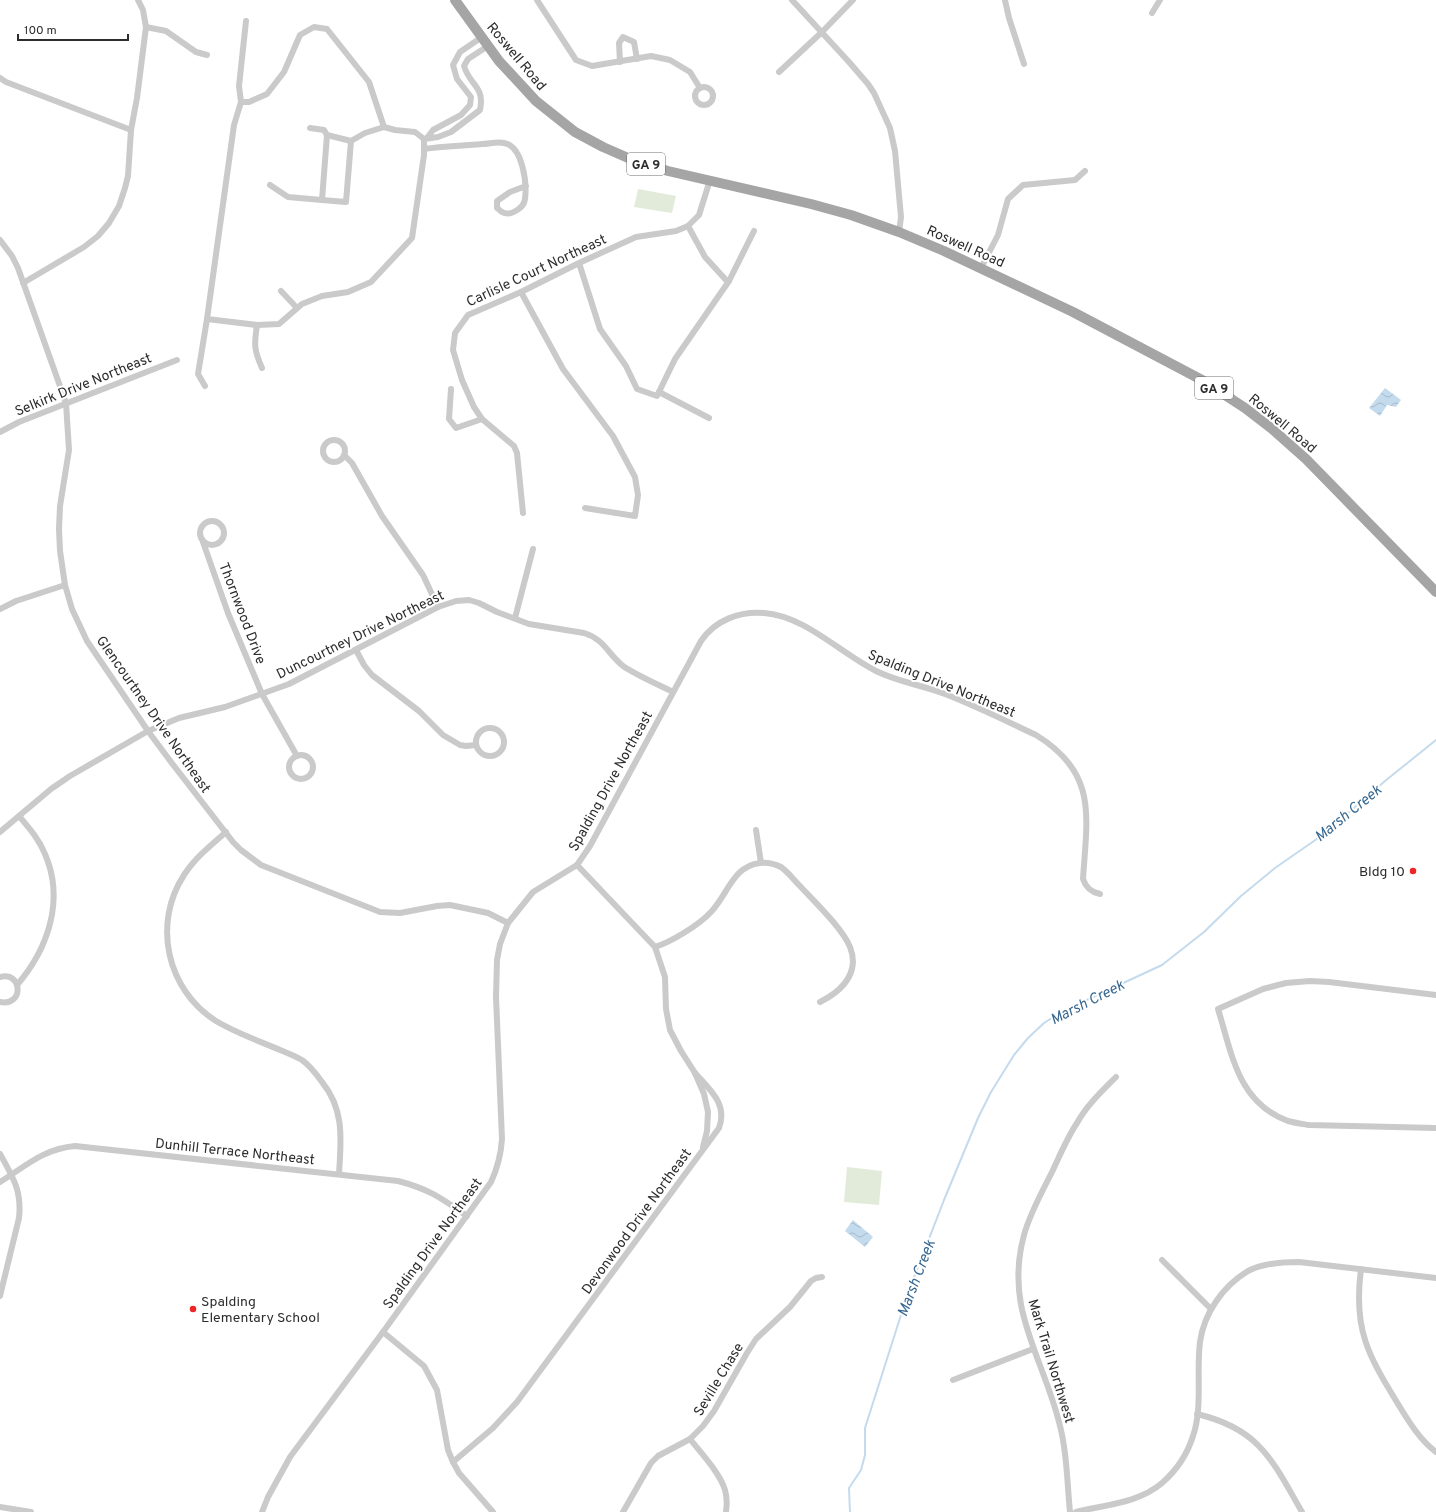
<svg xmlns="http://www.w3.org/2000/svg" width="1436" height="1512" font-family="Overpass,sans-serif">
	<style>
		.green { fill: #e2ebd9 }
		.water { fill: url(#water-waves) }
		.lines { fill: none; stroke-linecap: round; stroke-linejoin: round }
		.stream { stroke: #c4daed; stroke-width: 2 }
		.minor { stroke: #cacaca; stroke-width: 6 }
		.primary { stroke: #a5a5a5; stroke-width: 10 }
		.poi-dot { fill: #ed2525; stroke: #fff; stroke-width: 1.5 }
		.labels { text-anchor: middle; stroke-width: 4; stroke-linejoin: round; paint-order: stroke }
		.shield { fill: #fff; stroke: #6c6c6c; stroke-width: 1 }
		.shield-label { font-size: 13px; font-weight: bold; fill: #2d2d2d }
		.street-label { font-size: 14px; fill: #2d2d2d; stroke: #fff }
		.poi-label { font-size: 14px; fill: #2d2d2d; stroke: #fff; text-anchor: end }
		.water-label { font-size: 15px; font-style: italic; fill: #376892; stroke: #fff }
	</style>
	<defs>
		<pattern id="water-waves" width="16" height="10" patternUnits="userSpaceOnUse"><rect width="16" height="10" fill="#c4daed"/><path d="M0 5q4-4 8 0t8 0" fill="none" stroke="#a9bbcc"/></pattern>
	</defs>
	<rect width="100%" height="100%" fill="#fff"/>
	<g class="green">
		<polygon points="638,189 676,196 672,213 634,207"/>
		<polygon points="847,1167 882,1171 879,1205 844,1202"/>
	</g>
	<g class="water">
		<polygon points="1385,388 1401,400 1396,407 1387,405 1380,416 1369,408"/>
		<polygon points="853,1220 873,1237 865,1247 845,1231"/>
	</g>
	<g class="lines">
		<polyline class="stream" points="850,1512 849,1488 861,1470 865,1455 865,1428 908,1293 944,1200 978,1118 991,1092 1014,1055 1028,1038 1044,1023 1063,1011 1162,965 1204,932 1241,896 1275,868 1324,834 1385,781 1436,740"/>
		<g class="minor">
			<polyline points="537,0 576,60 592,66 651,56 670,60 690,72 700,88"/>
			<polyline points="792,0 849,62 868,84 874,93 890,128 895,151 901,217 899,232"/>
			<polyline points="1005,0 1009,18 1024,64"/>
			<polyline points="1152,13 1160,0"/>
			<polyline points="146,27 166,31 196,52 207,55"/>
			<polyline points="620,62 619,43 623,37 634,42 637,59"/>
			<polyline points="779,72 822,32 853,0"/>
			<polyline points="0,78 6,82 131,130"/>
			<circle cx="704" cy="96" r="9"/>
			<polyline points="241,102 249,102 267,94 284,72 300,35 314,27 327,29 369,82 384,127 395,130 415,132 424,139"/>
			<polyline points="310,128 324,130 327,135 351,141 365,133 384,127"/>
			<polyline points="427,138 433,130 461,115 470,105 471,97 457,79 453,65 460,52 482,37"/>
			<path d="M424 139 438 137 451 132 480 110C485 86 470 86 464 66L468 59 488 46"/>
			<path d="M424 149C444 146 462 146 482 144 489 144 497 141 504 143 523 146 527 184 525 199 524 208 510 217 502 212 500 211 499 209 497 208V201L510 192 526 186"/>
			<polyline points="270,185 288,197 322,200 327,135"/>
			<polyline points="322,200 346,202 351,141"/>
			<polyline points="688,226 705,257 726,280 729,281"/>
			<polyline points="0,240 12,256 18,268 66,403 69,450 60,506 59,529 60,551 65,585 72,609 87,641 148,731 171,762 233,842 241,850 261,865 380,912 400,913 437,906 450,905 488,913 508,923"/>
			<polyline points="579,263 600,329 626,366 637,389 657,396 675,359 729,281 754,231"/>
			<polyline points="981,268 998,235 1008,199 1023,185 1075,180 1085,171"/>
			<polyline points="23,283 84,247 98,236 109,223 119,206 125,188 128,176 131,130 137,98 146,27 143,10 138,0"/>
			<polyline points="281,291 297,308"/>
			<polyline points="521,292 563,369 613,436 635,477 638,495 635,516 585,508"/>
			<polyline points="207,319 257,325 279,324 302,304 322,296 348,292 371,282 412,238 424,155 424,139"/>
			<path d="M257 325C254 345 254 350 262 368"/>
			<polyline points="205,386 198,374 207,319 234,125 241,102 239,86 246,21"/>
			<polyline points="451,389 449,419 456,428 482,419"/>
			<polyline points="659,392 709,418"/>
			<polyline points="0,432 19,422 177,360"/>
			<circle cx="334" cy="451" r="11"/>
			<polyline points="344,455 352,463 382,516 423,575 438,607"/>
			<polyline points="523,513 517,453 514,446 482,419 474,407 462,380 453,350 455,333 468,315 521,292 579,263 636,237 676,231 688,226 699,215 710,180"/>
			<circle cx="212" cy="533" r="12"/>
			<polyline points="203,542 228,613 262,694 297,756"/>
			<polyline points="0,609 16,601 65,585"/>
			<polyline points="515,618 533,549"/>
			<polyline points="356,650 364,665 372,675 419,711 443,735 460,745 466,746 476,745"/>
			<circle cx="490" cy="742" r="14"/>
			<circle cx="301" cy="767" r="12"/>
			<polyline points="756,830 761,863"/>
			<path d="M0 832 51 789 70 776 148 731 179 718 225 707 289 684 438 607 456 601 469 600 479 603 497 612 529 624 584 633C604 639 608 654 623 666 638 676 657 684 673 692"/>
			<path d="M226 832C211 845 195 858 184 875 152 924 167 990 216 1021 236 1033 259 1041 280 1050 287 1053 295 1056 302 1060 309 1065 317 1075 322 1082 345 1110 341 1141 339 1174"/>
			<polyline points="577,865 655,947 665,977 666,1009 670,1030 681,1051 695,1073 704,1094 708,1112 707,1131 703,1147"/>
			<path d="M655 947C671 942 699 925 711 912 728 894 733 866 760 863 767 862 775 864 781 867 788 872 794 880 800 886 814 901 843 929 850 947 852 952 853 957 853 962 852 982 836 994 820 1002"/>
			<path d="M0 977C23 971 24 1007 0 1002"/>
			<path d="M17 985C48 949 65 900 45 854 39 839 29 828 19 816"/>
			<path d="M1436 995 1329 982 1310 981 1286 983 1263 989 1218 1009C1232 1054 1238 1103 1288 1121 1295 1123 1303 1124 1309 1125L1436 1128"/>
			<path d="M0 1154C13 1177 22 1191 19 1218L0 1296"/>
			<path d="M0 1182C26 1166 43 1149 75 1146L398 1181C429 1189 441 1198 467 1216"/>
			<polyline points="1162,1260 1211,1309"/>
			<path d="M1361 1269C1353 1329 1368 1355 1398 1404 1409 1422 1420 1440 1436 1452"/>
			<polyline points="383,1332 424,1366 437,1390 448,1450 453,1462 459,1473 493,1512"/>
			<polyline points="953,1380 1033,1349"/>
			<path d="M1197 1414C1260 1429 1272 1460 1302 1512"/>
			<path d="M690 1439C701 1453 720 1473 725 1490 727 1497 727 1505 726 1512"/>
			<path d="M453 1462 493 1428 517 1402 719 1128C728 1104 710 1090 695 1073"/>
			<polyline points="0,1507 31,1512"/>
			<path d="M262 1512 268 1497 290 1457 383 1332 491 1182C498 1167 501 1154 502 1139L496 997 497 960 500 944 508 923 533 892 577 865 590 846 701 641C715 620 740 611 764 613 805 616 840 653 876 671 898 682 922 685 945 694 976 706 1006 721 1036 735 1098 773 1087 816 1083 879 1086 888 1091 892 1100 894"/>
			<polyline points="623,1512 651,1463 658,1456 690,1439 703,1426 714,1411 747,1353 756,1339 790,1307 811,1281 816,1278 822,1277"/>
			<path d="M1070 1512C1067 1482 1067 1451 1059 1422 1042 1355 1004 1308 1024 1235 1030 1213 1042 1192 1052 1172 1060 1155 1067 1138 1077 1123 1087 1105 1102 1091 1116 1077"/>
			<path d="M1076 1512C1104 1505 1139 1503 1162 1483 1177 1470 1187 1455 1193 1436 1203 1407 1196 1372 1200 1342 1204 1313 1223 1286 1248 1271 1263 1263 1282 1262 1299 1262L1436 1278"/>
		</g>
		<polyline class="primary" points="455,0 499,61 536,101 575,132 603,147 635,161 668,171 811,204 851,215 899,232 944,251 1073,312 1202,380 1245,408 1271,428 1306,459 1436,592"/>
	</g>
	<g class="poi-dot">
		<circle cx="1413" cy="871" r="4"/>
		<circle cx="193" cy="1309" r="4"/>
	</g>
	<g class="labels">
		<g class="shield">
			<rect x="627" y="153" width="38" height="22" rx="3"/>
			<rect x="1195" y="377" width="38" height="22" rx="3"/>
		</g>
		<g class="shield-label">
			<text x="646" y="169">GA 9</text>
			<text x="1214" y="393">GA 9</text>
		</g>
		<g class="street-label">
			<text transform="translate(517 56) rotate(50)" y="5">Roswell Road</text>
			<text transform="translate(966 246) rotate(24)" y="5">Roswell Road</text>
			<text transform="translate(536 270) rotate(-25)" y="5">Carlisle Court Northeast</text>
			<text transform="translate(83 384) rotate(-22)" y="5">Selkirk Drive Northeast</text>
			<text transform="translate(1283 423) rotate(40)" y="5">Roswell Road</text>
			<text transform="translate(243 613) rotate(69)" y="5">Thornwood Drive</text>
			<text transform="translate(360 634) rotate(-26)" y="5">Duncourtney Drive Northeast</text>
			<text transform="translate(942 683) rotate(22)" y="5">Spalding Drive Northeast</text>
			<text transform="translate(154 714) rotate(55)" y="5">Glencourtney Drive Northeast</text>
			<text transform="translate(610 781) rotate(-61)" y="5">Spalding Drive Northeast</text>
			<text transform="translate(235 1151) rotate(6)" y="5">Dunhill Terrace Northeast</text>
			<text transform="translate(636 1221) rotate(-54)" y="5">Devonwood Drive Northeast</text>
			<text transform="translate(432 1243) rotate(-54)" y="5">Spalding Drive Northeast</text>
			<text transform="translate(1052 1361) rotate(73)" y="5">Mark Trail Northwest</text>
			<text transform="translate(718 1379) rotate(-59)" y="5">Seville Chase</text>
		</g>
		<g class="poi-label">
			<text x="1405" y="876">Bldg 10</text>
			<text x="201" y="1306" text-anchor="start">Spalding<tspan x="201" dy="16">Elementary School</tspan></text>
		</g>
		<g class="water-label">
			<text transform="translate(1348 813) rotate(-39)" y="5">Marsh Creek</text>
			<text transform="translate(1087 1002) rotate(-27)" y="5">Marsh Creek</text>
			<text transform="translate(916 1278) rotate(-69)" y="5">Marsh Creek</text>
		</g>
	</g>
	<path d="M18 34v6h110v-6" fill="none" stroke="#2d2d2d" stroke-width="2"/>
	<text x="24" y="34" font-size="12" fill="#2d2d2d" stroke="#ffffff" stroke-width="3" paint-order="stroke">100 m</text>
</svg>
